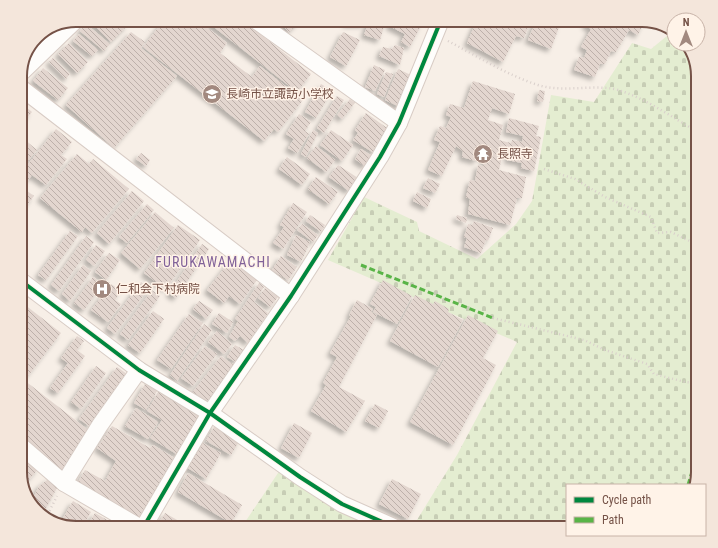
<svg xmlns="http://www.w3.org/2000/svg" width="718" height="548" font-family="'Roboto Condensed','Noto Sans JP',sans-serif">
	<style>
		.cemetery { fill: url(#cemetery-stones) }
		.building { fill: url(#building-back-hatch); filter: url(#shadow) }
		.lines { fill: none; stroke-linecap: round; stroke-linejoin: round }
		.minor-casing { stroke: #d8ccc5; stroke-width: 18 }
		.path { stroke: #d9cfcb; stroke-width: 2.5; stroke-dasharray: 1 3; stroke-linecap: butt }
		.minor { stroke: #fefdfb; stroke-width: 16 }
		.quiet { stroke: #59b447; stroke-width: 3; stroke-dasharray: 6 3; stroke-linecap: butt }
		.cycleway-casing { stroke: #fff3e8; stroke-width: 6 }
		.cycleway { stroke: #00873e; stroke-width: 4 }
		.labels { text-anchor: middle; stroke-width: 3; stroke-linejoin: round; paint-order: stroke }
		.poi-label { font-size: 12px; fill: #755247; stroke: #fff3e8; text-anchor: start }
		.quarter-label { font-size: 14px; letter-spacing: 1px; fill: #816299; stroke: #fff3e8 }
		.rim { fill: none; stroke: #755247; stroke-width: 2 }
	</style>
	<defs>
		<pattern id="cemetery-stones" width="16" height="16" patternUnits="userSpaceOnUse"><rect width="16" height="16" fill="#e4edd1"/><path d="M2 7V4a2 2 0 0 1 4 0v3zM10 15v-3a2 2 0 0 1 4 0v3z" fill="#c7cdb5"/></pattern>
		<pattern id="building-back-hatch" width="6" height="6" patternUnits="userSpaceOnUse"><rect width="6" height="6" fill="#e3d6cf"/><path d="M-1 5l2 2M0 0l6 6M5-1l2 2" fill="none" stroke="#bdb0aa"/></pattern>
		<filter id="shadow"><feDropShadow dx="-3.5" dy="3.5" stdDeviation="2" flood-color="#0004"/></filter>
	</defs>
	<rect width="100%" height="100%" fill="#f7efe7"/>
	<g class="cemetery">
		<polygon points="673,31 674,44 686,44 692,52 698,76 698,472 693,485 567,485 567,528 412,528 457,455 517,342 328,260 364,197 417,222 419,231 477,259 516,224 532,201 551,95 594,102 632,43 651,49"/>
		<polygon points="280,470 388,528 241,528"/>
	</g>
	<g class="building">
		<polygon points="93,20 114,20 118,24 124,20 128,25 111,42 91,22"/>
		<polygon points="164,20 197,20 227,43 220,53 252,77 260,66 303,100 278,132 274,129 264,141 143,47"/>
		<polygon points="213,20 242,20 311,74 297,92 210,24"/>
		<polygon points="283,20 301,20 289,32 282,25 285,22"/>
		<polygon points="347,20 365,20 365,24 346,24"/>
		<polygon points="369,20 386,20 380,40 364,35"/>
		<polygon points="392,20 415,20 422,24 410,47 401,42 405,34 389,26"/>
		<polygon points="477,20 531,20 524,38 516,36 503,62 467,43"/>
		<polygon points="536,20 561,22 551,49 528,40"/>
		<polygon points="588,20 645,21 638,35 629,30 616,52 611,51 605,64 600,64 595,77 574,70 579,57 584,58 587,50 581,47 591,29 585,25"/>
		<polygon points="86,24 110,44 104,51 80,31"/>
		<polygon points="131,32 145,42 141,48 177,76 114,148 66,105"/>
		<polygon points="343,32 360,40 346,66 330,57"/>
		<polygon points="79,34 98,50 92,56 73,41"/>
		<polygon points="69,43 88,62 77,73 58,54"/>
		<polygon points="395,45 404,48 400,65 379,56 383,47 392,49"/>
		<polygon points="53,58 70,74 66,79 49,62"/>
		<polygon points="374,65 385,70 375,91 365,87"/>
		<polygon points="43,68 68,88 58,100 33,81"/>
		<polygon points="398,69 413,76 400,107 385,100"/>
		<polygon points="386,72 393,74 384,97 377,94"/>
		<polygon points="473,81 515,94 509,114 492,108 488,120 503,125 499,140 511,143 512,140 522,142 523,136 506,132 509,118 539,126 536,136 541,137 534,171 521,168 522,163 507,160 509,154 503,153 499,170 526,177 522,198 517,198 510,225 468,214 470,199 466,197 470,180 475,181 478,165 483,166 485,158 478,156 476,161 462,157 463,151 456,146 442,176 428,170 440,142 434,140 440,126 446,128 451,117 446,115 450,104 464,108"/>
		<polygon points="321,84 332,91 316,118 305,112"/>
		<polygon points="539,90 545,91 543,102 537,101"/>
		<polygon points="337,96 344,100 324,133 317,128"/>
		<polygon points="350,99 355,103 342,119 337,115"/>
		<polygon points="20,102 32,112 20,127"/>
		<polygon points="366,113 387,128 374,153 353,140 358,133 355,130"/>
		<polygon points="299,114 311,122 305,131 309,134 297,153 288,148 294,139 286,134"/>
		<polygon points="56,129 72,142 61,155 67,159 46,185 32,175 26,183 20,178 20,174"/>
		<polygon points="313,130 318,133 306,157 301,154"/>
		<polygon points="331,130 353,145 342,161 320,145"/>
		<polygon points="20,136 37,150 20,171"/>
		<polygon points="316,146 335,160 326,172 307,158"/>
		<polygon points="361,149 372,156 365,166 355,159"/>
		<polygon points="141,153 150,160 146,166 136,159"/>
		<polygon points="77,154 89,164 93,159 129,189 92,233 85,227 82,232 40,198"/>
		<polygon points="287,157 310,174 302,185 279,169"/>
		<polygon points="338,165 358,178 349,191 329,177"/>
		<polygon points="316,177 338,192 329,204 308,189"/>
		<polygon points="428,178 440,184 435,193 423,188"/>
		<polygon points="23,188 34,196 20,214 20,192"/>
		<polygon points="132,191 144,201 109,244 97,233"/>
		<polygon points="417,192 431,199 427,208 413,201"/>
		<polygon points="293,203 307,212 283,249 273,243 284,227 280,225"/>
		<polygon points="147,204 154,210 127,243 119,237"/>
		<polygon points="155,212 174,228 140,269 121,253"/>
		<polygon points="310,215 325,225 321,232 306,221"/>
		<polygon points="457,215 467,218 466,223 456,219"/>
		<polygon points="474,221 493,228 488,241 486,240 481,253 464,247 467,238 464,237 468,224 472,225"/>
		<polygon points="302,224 318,235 313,242 297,230"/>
		<polygon points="178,225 200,240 166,289 144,273"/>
		<polygon points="70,231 78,236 46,280 38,275"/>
		<polygon points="296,235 310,242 301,262 287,255"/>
		<polygon points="86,236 94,242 59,291 51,285"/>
		<polygon points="202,244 209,249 176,298 169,293"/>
		<polygon points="96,245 105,251 94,266 86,260"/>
		<polygon points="109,253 120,260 106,280 95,272"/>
		<polygon points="281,256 297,267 288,280 272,270"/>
		<polygon points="230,261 257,280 240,304 229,296 224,303 207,290"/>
		<polygon points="83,265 91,271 70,301 62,294"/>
		<polygon points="93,277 103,284 84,310 74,303"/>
		<polygon points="383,280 412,296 397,324 373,312 376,307 370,304"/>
		<polygon points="141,282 149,288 115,334 107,328"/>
		<polygon points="259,283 264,287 254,302 268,313 248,343 240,336 235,341 229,337 238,321 235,319"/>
		<polygon points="111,284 121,291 115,300 121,304 108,322 91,310"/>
		<polygon points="265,288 278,297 270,307 258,298"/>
		<polygon points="152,290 160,296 128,340 120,334"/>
		<polygon points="415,295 433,304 435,301 449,309 448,312 463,320 438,367 390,341"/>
		<polygon points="357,300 373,309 371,312 377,315 339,387 365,401 346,432 311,411 326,385 323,383 337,357 330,353 351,316 349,315"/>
		<polygon points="20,301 61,333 29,375 20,368"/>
		<polygon points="199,301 213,310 206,319 193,309"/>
		<polygon points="153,311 164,319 140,353 128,345"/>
		<polygon points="219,313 233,322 227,333 212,324"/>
		<polygon points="189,314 203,323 171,369 157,360"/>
		<polygon points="468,315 498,331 483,358 496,365 453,445 410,422"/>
		<polygon points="204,324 212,330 177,381 170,375"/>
		<polygon points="217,331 232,344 224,354 208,342"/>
		<polygon points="77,336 84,341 77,350 85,356 58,393 50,388 68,363 61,358"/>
		<polygon points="235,345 244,350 236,362 227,357"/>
		<polygon points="205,346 217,354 193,386 181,378"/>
		<polygon points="221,356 235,366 206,403 193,392"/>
		<polygon points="96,366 106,373 81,409 71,402"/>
		<polygon points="117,367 127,374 89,426 79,419"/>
		<polygon points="20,377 92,433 65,473 20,435"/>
		<polygon points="145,384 157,391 146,410 134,403"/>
		<polygon points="158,392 174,399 201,418 178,455 150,438 162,420 147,411"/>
		<polygon points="375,404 388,411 379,428 365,421"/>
		<polygon points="136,408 158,422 148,439 125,426"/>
		<polygon points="294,423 312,433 299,458 281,448"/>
		<polygon points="215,425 240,440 231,455 206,441"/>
		<polygon points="112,426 150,448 153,445 176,459 138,523 75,487 85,470 105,481 116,461 97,448"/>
		<polygon points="201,442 221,453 206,479 186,467"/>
		<polygon points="20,452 39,468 23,487 20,475"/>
		<polygon points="188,473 242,505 231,523 178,492"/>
		<polygon points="50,478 58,486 42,516 31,503 39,486"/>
		<polygon points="392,479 421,494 408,519 379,504"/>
		<polygon points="73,501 91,512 82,528 76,528 60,523"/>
		<polygon points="95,513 116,525 115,528 86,528"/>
		<polygon points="165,513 191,528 171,528 160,521"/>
	</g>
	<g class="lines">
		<defs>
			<g id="minor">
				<polyline points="255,20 399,123"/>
				<polyline points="20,74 76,20"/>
				<polyline points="20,87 291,296"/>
				<polyline points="20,280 139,370 210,413 300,477 342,504 396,528"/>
				<polyline points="20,445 64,483 141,528"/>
				<polyline points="64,483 100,425 139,370"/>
				<polyline points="143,528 210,413 291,296 380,157 399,123 441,20"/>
			</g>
		</defs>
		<use href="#minor" class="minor-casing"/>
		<g class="path">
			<path d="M448 41C477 56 507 75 538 85 560 92 585 86 608 88 635 91 673 118 698 132"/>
			<polyline points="544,169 575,179 605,197 651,217 657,233 671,232 698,245"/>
			<polyline points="493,318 584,340 605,350 647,364 654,374 685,382 698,383"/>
			<polyline points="46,518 57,496"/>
		</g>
		<use href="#minor" class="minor"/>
		<g class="quiet">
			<polyline points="361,265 493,318"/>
			<polyline points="688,485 698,452"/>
		</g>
		<defs>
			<g id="cycleway">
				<polyline points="20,280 139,370 210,413 300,477 342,504 396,528"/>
				<polyline points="143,528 210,413 291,296 380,157 399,123 441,20"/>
			</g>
		</defs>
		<use href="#cycleway" class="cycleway-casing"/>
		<use href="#cycleway" class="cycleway"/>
	</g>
	<defs>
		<symbol id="school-disc" viewBox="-11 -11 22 22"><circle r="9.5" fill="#a2897f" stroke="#fff3e8"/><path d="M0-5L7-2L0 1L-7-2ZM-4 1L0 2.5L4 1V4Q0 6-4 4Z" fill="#fff"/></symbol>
		<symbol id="temple-disc" viewBox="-11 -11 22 22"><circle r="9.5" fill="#a2897f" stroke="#fff3e8"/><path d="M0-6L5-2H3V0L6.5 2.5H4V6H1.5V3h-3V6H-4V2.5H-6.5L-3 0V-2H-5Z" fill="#fff"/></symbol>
		<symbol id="hospital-disc" viewBox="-11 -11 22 22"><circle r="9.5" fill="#a2897f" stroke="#fff3e8"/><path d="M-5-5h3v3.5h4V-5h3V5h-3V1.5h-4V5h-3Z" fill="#fff"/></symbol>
	</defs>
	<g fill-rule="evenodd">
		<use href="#school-disc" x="201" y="83" width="22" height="22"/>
		<use href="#temple-disc" x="472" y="143" width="22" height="22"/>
		<use href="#hospital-disc" x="91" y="278" width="22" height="22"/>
	</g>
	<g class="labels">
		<g class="poi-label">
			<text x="226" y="98">長崎市立諏訪小学校</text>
			<text x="497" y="158">長照寺</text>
			<text x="116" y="293">仁和会下村病院</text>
		</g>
		<g class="quarter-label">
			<text x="213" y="267">FURUKAWAMACHI</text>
		</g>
	</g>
	<path d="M0 0H718V548H0ZM76 27H642A49 49 0 0 1 691 76V472A49 49 0 0 1 642 521H76A49 49 0 0 1 27 472V76A49 49 0 0 1 76 27Z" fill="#f4e6db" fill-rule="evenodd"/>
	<path class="rim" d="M76 27H642A49 49 0 0 1 691 76V472A49 49 0 0 1 642 521H76A49 49 0 0 1 27 472V76A49 49 0 0 1 76 27Z"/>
	<rect x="566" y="484" width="140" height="52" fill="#fff3e8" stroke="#c8b3a8"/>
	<rect x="574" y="497" width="20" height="6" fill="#00873e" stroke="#c8b3a8"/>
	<text x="602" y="504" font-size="12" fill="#755247">Cycle path</text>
	<rect x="574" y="517" width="20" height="6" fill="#59b447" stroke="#c8b3a8"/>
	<text x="602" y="524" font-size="12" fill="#755247">Path</text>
	<g transform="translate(686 32)"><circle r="19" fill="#fff3e8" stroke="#c8b3a8"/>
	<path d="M0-3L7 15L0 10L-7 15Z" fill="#a2897f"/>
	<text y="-6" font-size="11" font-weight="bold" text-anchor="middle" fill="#755247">N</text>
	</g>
</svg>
